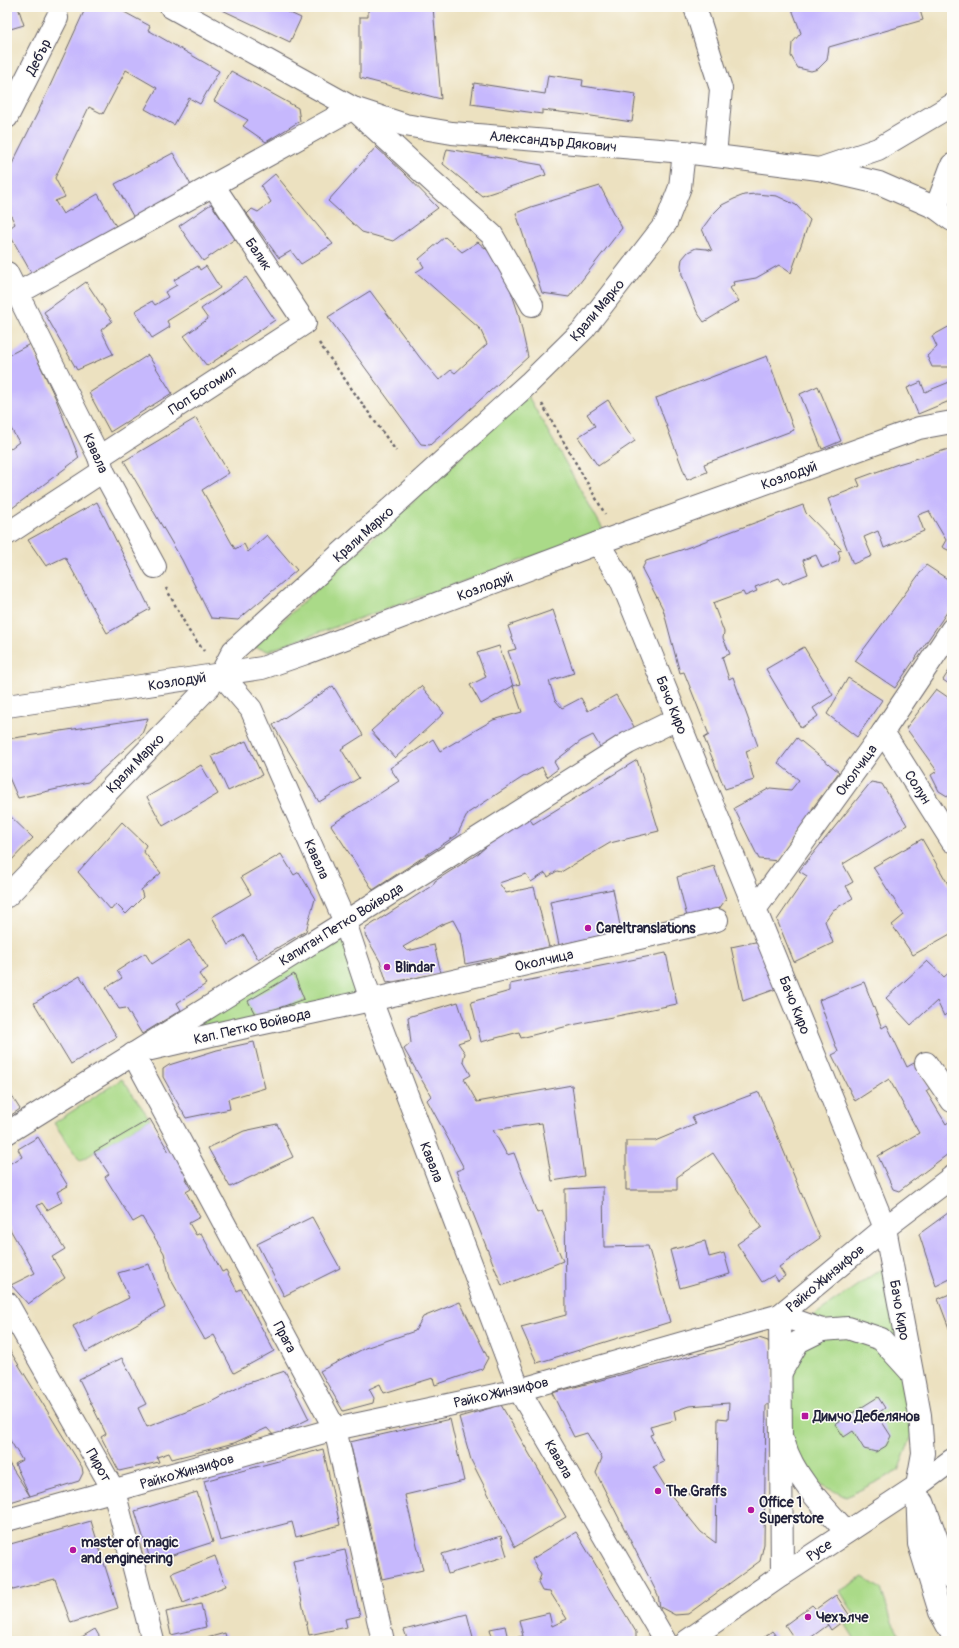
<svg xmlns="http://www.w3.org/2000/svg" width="959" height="1648" font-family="Pangolin,sans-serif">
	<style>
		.green { fill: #aada88; stroke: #667e62 }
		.building { fill: #c6b8fd; fill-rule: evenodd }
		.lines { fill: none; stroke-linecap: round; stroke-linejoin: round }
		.minor-casing { stroke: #69656a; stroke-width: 24 }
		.path { stroke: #69656a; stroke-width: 2.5; stroke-dasharray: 3 3; stroke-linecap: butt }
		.minor { stroke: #fff; stroke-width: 22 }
		.poi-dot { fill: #b5179e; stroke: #fdfcf7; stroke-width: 1.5 }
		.labels { text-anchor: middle; stroke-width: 3; stroke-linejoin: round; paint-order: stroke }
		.street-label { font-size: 14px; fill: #22223b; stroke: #fdfcf7 }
		.poi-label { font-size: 14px; font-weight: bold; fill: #22223b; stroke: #fdfcf7; text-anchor: start }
	</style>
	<rect width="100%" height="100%" fill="#fdfcf7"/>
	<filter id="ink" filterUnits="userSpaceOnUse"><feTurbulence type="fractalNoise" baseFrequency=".025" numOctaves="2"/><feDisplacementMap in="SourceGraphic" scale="8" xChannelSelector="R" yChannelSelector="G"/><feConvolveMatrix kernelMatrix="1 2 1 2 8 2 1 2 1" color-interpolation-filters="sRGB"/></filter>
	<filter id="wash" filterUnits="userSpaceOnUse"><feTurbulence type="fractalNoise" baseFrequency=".012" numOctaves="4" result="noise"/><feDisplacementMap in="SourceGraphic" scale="16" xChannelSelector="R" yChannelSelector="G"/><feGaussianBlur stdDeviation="0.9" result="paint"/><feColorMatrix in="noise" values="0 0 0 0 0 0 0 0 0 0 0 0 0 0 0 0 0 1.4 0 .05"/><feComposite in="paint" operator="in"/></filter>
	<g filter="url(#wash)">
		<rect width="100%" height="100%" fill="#ece1c0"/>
		<g class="green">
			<polygon points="528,396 604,531 268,651 254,647"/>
			<polygon points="345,922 371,1000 133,1054"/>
			<polygon points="122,1079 150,1119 80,1161 54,1123"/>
			<polygon points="891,1262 920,1415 898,1471 846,1497 799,1474 780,1373 803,1323"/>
			<polygon points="863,1577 881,1589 892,1622 903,1641 856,1641 846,1625 856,1617 840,1591"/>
		</g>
		<g id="blocks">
			<g class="building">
				<polygon points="7,7 18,7 24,25 7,30"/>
				<polygon points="86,7 115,7 150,26 148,30 219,71 200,104 189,98 174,125 145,109 157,88 126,70 103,114 89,107 55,178 65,197 55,201 63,214 98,194 117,228 33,276 7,230 15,224 7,208 7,174 38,112"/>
				<polygon points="216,7 277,7 301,18 290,42"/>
				<polygon points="368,7 433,7 441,99 360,78 360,17 368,17"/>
				<polygon points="799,7 919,7 923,20 829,47 827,60 818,69 811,71 798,68 791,56 792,43 801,33 792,9"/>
				<polygon points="231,71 298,108 300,121 266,142 243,126 248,120 214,101"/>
				<polygon points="548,75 583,80 582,86 636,94 632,122 578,114 542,110 542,114 471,104 474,83 545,94"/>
				<polygon points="376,147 403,172 438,208 393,241 362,232 328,201"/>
				<polygon points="447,149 542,165 546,175 482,196 443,164"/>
				<polygon points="173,153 192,187 134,218 115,184"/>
				<polygon points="275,174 333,244 301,264 291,251 279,258 247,214 252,209 258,212 271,202 261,186"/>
				<polygon points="600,186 622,228 569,297 542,293 516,213 531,207"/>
				<polygon points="756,194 777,196 796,205 810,220 791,273 779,265 756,278 733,282 734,285 730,288 739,301 704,322 697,312 682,275 681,265 682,259 688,252 696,248 707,249 712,251 702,229 713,214 722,205 734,199 744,195"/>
				<polygon points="211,204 235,239 203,261 179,226"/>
				<polygon points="445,237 462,252 478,242 501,262 518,312 528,357 430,445 421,444 328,317 370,291 421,359 439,380 451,370 455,373 487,344 480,329 416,272 424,267 419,259"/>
				<polygon points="198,266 200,270 206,266 220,288 167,321 170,327 152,338 135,311 152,301 155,305 168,297 165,292 177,285 174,280"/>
				<polygon points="246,277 275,320 207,366 184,336 208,319 201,309"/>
				<polygon points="86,282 112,321 101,330 113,354 77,370 44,312"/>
				<polygon points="952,325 952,367 932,367 927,356 937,347 932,336"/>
				<polygon points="30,344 56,399 79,458 7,512 7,451 19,442 7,422 7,356"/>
				<polygon points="148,355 172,393 110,432 89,393"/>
				<polygon points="767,356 794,430 704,464 707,472 687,480 656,398"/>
				<polygon points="952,381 952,400 918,414 907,388 921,382 925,392"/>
				<polygon points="818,386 841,441 822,449 800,394"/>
				<polygon points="608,400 635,441 598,466 578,437 595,426 587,414"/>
				<polygon points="196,418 229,473 202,490 235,549 244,544 248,552 267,535 297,570 238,620 211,618 182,560 124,461"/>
				<polygon points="952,448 952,552 942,547 946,540 929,511 918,515 924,531 884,548 878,531 864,537 872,556 853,564 828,499 860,486 857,479 898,464"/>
				<polygon points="97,502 150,609 107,633 65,557 46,566 28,540"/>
				<polygon points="803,505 806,513 842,550 838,551 840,557 839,561 822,568 816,555 803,560 808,574 783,584 779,578 755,587 757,591 745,596 743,592 713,603 724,632 723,638 730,654 722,657 729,679 733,677 758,746 746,751 754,780 725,789 704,738 709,735 684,672 680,673 663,609 642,569 646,561 681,550"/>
				<polygon points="926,565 952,582 952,605 895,688 855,661"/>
				<polygon points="553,610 574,673 549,681 555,700 562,708 581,698 588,711 616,695 637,732 603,752 593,735 581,741 554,762 558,769 547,777 542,767 523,777 468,813 457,835 373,890 331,825 399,781 390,768 433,739 440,751 493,720 522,712 513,686 520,684 508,651 516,649 508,626"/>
				<polygon points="499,646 513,686 481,704 470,685 486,677 477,653"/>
				<polygon points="804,647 833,695 813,708 818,716 801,728 766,669"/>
				<polygon points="952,666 952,686 943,680"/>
				<polygon points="848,678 882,700 857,737 827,714"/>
				<polygon points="333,686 363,735 341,749 359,778 319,802 273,725"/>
				<polygon points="421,686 444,713 395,758 371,731"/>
				<polygon points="936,689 952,700 952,799 939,791 931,775 937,771 906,728"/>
				<polygon points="148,718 142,734 88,782 18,798 7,773 7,739"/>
				<polygon points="797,738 839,772 812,809 815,811 778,861 759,859 734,808 770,788 791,790 799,780 778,763"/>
				<polygon points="246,741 262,775 228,791 212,756"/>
				<polygon points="637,760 659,831 610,843 561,872 557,871 548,877 545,873 531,882 526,874 499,883 506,893 534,887 549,947 465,964 460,933 453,920 443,924 403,947 407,951 434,945 441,973 387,983 380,961 365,935 366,928 433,885 435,881 479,853 506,829 528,816 533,824"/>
				<polygon points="201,765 218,794 163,826 147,797"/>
				<polygon points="871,782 882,784 907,825 843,864 853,882 846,886 853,898 833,910 825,921 833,943 794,962 777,920 807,876 799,871"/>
				<polygon points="7,813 33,838 7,865"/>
				<polygon points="122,822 146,845 143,851 161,873 141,890 143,897 126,914 116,904 111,910 78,872"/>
				<polygon points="922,839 952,891 952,933 913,955 892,925 904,915 873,867"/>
				<polygon points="281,854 294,875 299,872 315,899 306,931 258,959 244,935 228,945 212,917 251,894 241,877"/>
				<polygon points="714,866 726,899 719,909 687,917 677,877"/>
				<polygon points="613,889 621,931 559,945 550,902"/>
				<polygon points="189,940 208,968 199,974 206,984 177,1003 181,1010 142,1034 126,1008 119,1009 106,988 122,978 117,971 145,953 152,964"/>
				<polygon points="760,941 776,989 743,1001 731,947"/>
				<polygon points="666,953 677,1004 572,1025 521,1038 519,1032 481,1042 471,1002 510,991 510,984"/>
				<polygon points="927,961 944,977 952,970 952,1013 951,1010 944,1016 937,1001 911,1025 886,998"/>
				<polygon points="294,974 304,999 256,1016 248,1001"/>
				<polygon points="80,976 117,1037 71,1064 34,1003"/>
				<polygon points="864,982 882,1028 887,1025 907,1067 914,1063 930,1088 926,1091 946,1124 951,1120 952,1122 952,1151 899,1191 893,1189 878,1156 919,1133 889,1079 855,1101 832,1055 838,1052 819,1000"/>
				<polygon points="458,1002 470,1039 458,1043 465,1053 463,1061 471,1075 464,1079 477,1102 572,1085 584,1176 552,1181 542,1123 493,1130 507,1155 514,1153 537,1213 542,1211 563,1261 502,1286 456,1171 464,1168 427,1100 431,1096 404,1049 411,1043 408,1017"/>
				<polygon points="254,1042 265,1088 228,1099 230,1109 186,1118 163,1077 163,1069 169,1065 217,1050"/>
				<polygon points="7,1089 20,1109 7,1118"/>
				<polygon points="759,1092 820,1238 779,1267 785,1276 778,1281 774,1275 762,1282 737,1244 762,1227 713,1153 677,1177 677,1190 626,1190 626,1141 655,1141 696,1124 692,1117"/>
				<polygon points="150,1119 169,1152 176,1150 190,1176 185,1179 191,1189 186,1192 200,1217 189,1223 196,1235 201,1233 222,1272 226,1270 237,1291 241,1289 274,1351 234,1373 214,1335 205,1340 170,1278 164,1253 142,1217 133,1222 105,1177 109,1174 94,1152"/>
				<polygon points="277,1124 293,1157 230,1187 208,1148 244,1131"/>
				<polygon points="38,1137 68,1186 57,1192 62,1202 47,1210 42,1203 37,1206 65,1249 52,1257 65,1278 28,1304 11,1285 35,1273 7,1224 7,1165 22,1157 18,1149"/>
				<polygon points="603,1187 604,1247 648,1246 670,1322 537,1363 521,1327 566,1315 565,1189"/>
				<polygon points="952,1210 952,1278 936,1286 919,1234"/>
				<polygon points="312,1217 340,1268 284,1296 257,1244"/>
				<polygon points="705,1241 709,1257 724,1253 730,1274 680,1288 670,1250"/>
				<polygon points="149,1264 165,1308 86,1352 73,1326 129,1298 118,1273"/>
				<polygon points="952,1293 952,1336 938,1299"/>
				<polygon points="460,1302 488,1358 482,1369 435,1385 433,1378 384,1393 380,1384 369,1389 374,1398 373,1403 343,1411 320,1371 365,1348 415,1331 423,1317"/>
				<path d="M759 1338 768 1341 773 1351V1404L766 1405 764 1544 760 1561 688 1614 675 1615 660 1607 658 1595 596 1473 602 1458 587 1433 574 1437 552 1393ZM729 1403 728 1419 718 1418 716 1543 701 1532 670 1494 653 1467 664 1462 650 1435 653 1434 650 1427 676 1420 674 1411 689 1406Z"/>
				<polygon points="7,1346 82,1467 83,1473 79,1481 30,1496 15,1464 22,1460 7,1435"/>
				<polygon points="122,1358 146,1404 138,1408 147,1427 209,1403 245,1384 285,1371 309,1419 274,1436 267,1428 234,1443 172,1459 169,1453 157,1457 159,1462 119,1471 101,1437 106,1434 79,1379"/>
				<polygon points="878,1397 885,1408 877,1414 891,1436 886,1446 876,1452 864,1449 853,1431 844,1437 835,1424"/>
				<polygon points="501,1405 566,1517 515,1547 471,1460 459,1417"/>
				<polygon points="450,1419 464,1481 405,1495 423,1570 382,1579 350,1442"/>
				<polygon points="323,1449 340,1525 296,1537 292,1522 220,1541 204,1481"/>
				<polygon points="7,1460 30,1496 7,1503"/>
				<polygon points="197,1492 213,1542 151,1562 135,1511"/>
				<polygon points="91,1521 118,1608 71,1623 55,1579 13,1590 7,1575 7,1545"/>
				<polygon points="576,1532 636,1632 636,1641 493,1641 490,1629 505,1626 508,1639 523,1636 519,1620 549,1613 552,1626 567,1619 550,1592 542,1591 538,1583 541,1575 532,1559"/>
				<polygon points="501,1536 507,1556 448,1574 442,1554"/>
				<polygon points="345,1550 360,1616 345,1619 347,1627 309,1635 293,1561"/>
				<polygon points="215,1556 226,1586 183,1603 172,1573"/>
				<polygon points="836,1595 850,1616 831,1630 828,1625 806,1641 796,1641 785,1625 812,1605 816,1609"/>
				<polygon points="201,1604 206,1627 171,1635 166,1612"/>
				<polygon points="467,1614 474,1641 408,1641 404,1630"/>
				<polygon points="95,1629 102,1641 75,1641"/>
				<polygon points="772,1631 780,1641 759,1641"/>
				<polygon points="225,1633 227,1641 196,1641"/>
			</g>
		</g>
	</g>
	<g filter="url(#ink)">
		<use href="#blocks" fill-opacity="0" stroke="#69656a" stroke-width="1"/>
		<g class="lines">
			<defs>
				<g id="minor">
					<polyline points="171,7 353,108 405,125 452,133 684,152 819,169 879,183 936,208 952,220"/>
					<polyline points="695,7 721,89 715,156"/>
					<polyline points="358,113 432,181 492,235 532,305"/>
					<polyline points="7,117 57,18"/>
					<polyline points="819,169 878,149 952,105"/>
					<polyline points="936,208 952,165"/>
					<polyline points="7,273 99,457 103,471 155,567"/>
					<polyline points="18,293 353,108"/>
					<polyline points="99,457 305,323 213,185"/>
					<polyline points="7,534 103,471"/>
					<polyline points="598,543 621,580 885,1228 920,1415 923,1453 917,1486 919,1544 940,1612 952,1634"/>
					<polyline points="221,674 251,709 345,922 371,1000 519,1390 665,1641"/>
					<polyline points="7,706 262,668 306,653 598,543 919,428 952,422"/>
					<polyline points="883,732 952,841"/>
					<polyline points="7,896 221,674 233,651 529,383 584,329 666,223 680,187 684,152"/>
					<polyline points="756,908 883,732 952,629"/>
					<polyline points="151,1049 250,1026 371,1000 717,920"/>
					<polyline points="133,1054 335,1429 383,1641"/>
					<polyline points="926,1063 952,1101"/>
					<polyline points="7,1133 345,922 628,743 677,719"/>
					<polyline points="7,1303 114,1491 153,1641"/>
					<polyline points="780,1315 782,1575"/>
					<polyline points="780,1315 822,1330 848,1328 881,1339 911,1372"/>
					<polyline points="781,1372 798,1342 822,1330"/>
					<path d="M784 1443C793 1476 824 1507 846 1531"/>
					<polyline points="923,1502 952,1580"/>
					<polyline points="7,1520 335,1429 519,1390 780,1315 885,1228 952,1177"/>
					<polyline points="687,1641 782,1575 917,1486 952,1460"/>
				</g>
			</defs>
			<use href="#minor" class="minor-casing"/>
			<g class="path">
				<polyline points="319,343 396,451"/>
				<polyline points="542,404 605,514"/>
				<polyline points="166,588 189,631 204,651"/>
				<polyline points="676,1495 716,1492"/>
			</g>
			<use href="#minor" class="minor"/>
		</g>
	</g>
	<g class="poi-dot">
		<circle cx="588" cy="928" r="4"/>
		<circle cx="387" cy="967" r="4"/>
		<rect x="801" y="1412" width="8" height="8" rx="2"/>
		<circle cx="658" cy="1491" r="4"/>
		<circle cx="751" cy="1510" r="4"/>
		<circle cx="73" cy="1550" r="4"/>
		<circle cx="808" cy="1617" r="4"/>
	</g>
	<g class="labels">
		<g class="street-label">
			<text transform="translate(38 57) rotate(-63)" y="5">Дебър</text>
			<text transform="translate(553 141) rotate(5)" y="5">Александър Дякович</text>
			<text transform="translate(259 254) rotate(56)" y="5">Балик</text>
			<text transform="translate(597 310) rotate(-50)" y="5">Крали Марко</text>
			<text transform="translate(202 390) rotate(-33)" y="5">Поп Богомил</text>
			<text transform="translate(96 453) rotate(66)" y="5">Кавала</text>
			<text transform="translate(789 475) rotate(-20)" y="5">Козлодуй</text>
			<text transform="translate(363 534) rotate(-42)" y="5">Крали Марко</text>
			<text transform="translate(485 586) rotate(-21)" y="5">Козлодуй</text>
			<text transform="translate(177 681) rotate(-9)" y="5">Козлодуй</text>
			<text transform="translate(672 705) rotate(68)" y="5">Бачо Киро</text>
			<text transform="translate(135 763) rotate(-46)" y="5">Крали Марко</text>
			<text transform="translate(856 770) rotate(-54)" y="5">Околчица</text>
			<text transform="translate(918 787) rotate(58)" y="5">Солун</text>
			<text transform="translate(317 859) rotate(66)" y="5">Кавала</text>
			<text transform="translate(341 924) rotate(-32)" y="5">Капитан Петко Войвода</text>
			<text transform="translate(544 960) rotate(-13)" y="5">Околчица</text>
			<text transform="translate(795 1005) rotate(68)" y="5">Бачо Киро</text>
			<text transform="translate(252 1026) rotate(-13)" y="5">Кап. Петко Войвода</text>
			<text transform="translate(432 1162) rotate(69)" y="5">Кавала</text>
			<text transform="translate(825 1278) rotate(-40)" y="5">Райко Жинзифов</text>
			<text transform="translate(900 1310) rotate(80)" y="5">Бачо Киро</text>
			<text transform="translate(285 1337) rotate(62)" y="5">Прага</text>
			<text transform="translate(501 1392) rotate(-13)" y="5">Райко Жинзифов</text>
			<text transform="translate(559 1459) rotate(60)" y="5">Кавала</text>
			<text transform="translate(99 1465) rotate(60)" y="5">Пирот</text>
			<text transform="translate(187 1471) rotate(-16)" y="5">Райко Жинзифов</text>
			<text transform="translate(819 1550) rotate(-34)" y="5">Русе</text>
		</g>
		<g class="poi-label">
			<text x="596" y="933">Careltranslations</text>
			<text x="395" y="972">Blindar</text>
			<text x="813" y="1421">Димчо Дебелянов</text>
			<text x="666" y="1496">The Graffs</text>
			<text x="759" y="1507">Office 1<tspan x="759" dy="16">Superstore</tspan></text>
			<text x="81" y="1547">master of magic<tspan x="81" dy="16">and engineering</tspan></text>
			<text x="816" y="1622">Чехълче</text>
		</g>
	</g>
	<rect width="959" height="1648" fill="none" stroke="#fdfcf7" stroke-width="24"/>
</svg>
